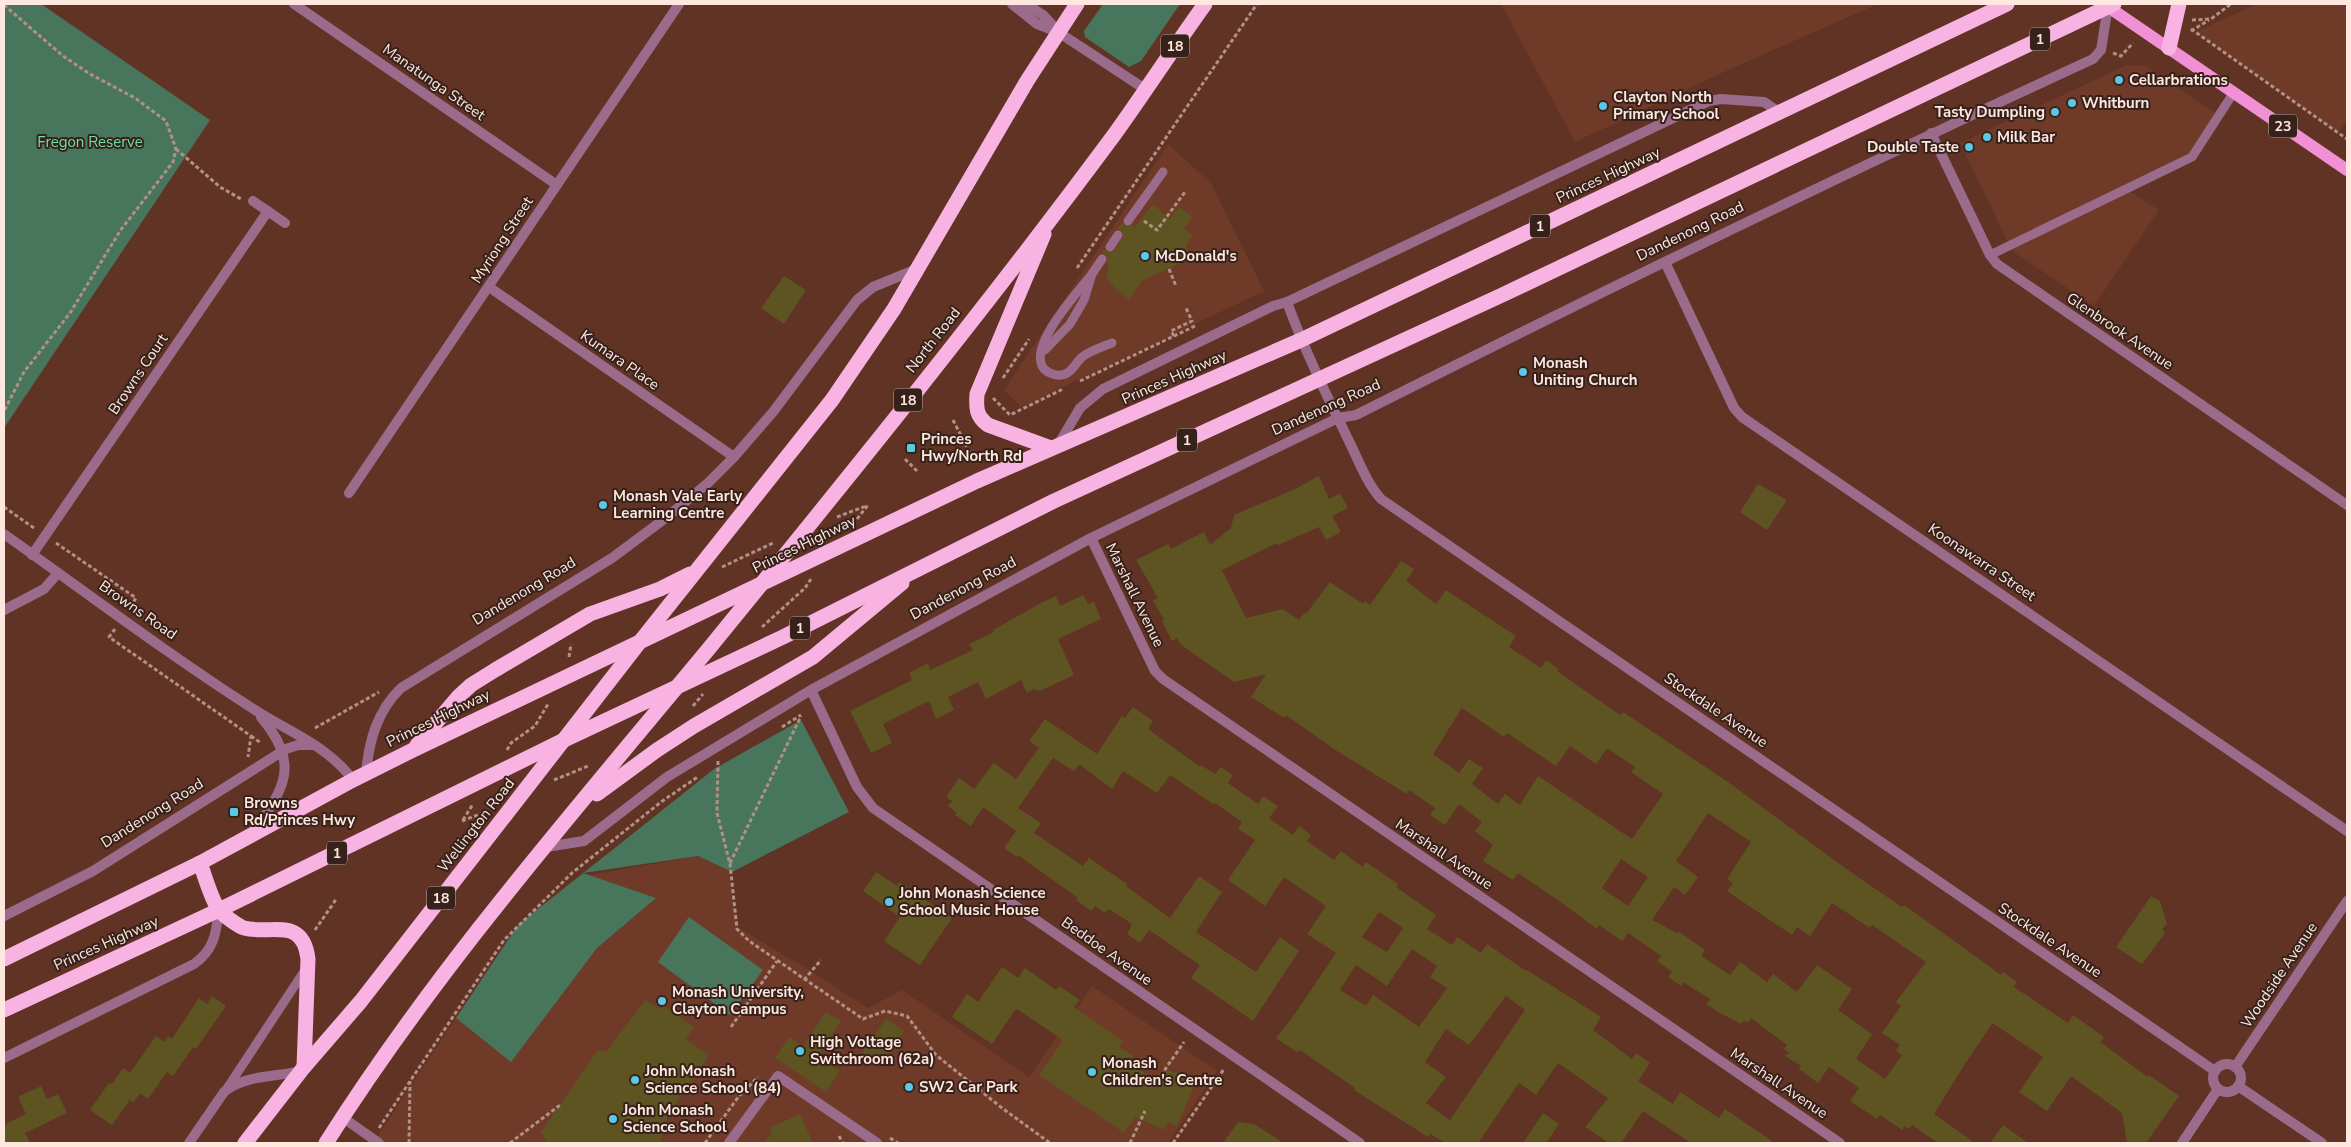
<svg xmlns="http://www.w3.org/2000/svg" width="2351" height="1147" font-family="'Nunito Sans',sans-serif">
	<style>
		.built { fill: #6f3a28 }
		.green { fill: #48765c }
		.building { fill: #5d5422; fill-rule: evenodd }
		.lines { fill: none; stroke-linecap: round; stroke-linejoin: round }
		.path { stroke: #b29085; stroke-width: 3; stroke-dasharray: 4 2.5; stroke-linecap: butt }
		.lane { stroke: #9a6b8b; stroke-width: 9 }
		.street { stroke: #9a6b8b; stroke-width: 10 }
		.primary { stroke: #f190d4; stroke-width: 12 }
		.highway { stroke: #f9b3e2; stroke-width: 15 }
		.poi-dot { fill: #5bc8e6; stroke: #37221b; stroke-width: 2 }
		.labels { text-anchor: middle; stroke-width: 4; stroke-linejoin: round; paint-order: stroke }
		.shield { fill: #37221b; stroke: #c2aca4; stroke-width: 1 }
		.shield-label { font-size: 14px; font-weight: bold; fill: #fee7df }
		.poi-label { font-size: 15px; font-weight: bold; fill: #fee7df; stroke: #37221b; text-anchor: start }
		.street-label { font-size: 15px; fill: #fee7df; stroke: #37221b }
		.park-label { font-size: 15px; fill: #6de2a6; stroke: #37221b }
	</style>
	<rect width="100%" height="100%" fill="#603324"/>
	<g class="built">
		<polygon points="1501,4 1878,4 1726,71 1575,142"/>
		<polygon points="2256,4 2347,4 2347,121 2338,132 2196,32"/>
		<polygon points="2127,65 2146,66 2222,118 2195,158 2129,191 2159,210 2094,306 2012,251 1960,143"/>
		<polygon points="1168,144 1211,183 1264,291 1021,407 1004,390"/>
		<polygon points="698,856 732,872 729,877 739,928 801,965 868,1008 902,990 1029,1077 1092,986 1217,1071 1168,1143 373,1143 501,950 540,907 578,877"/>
	</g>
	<g class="green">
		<polygon points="4,4 41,4 210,120 4,428"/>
		<polygon points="1103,4 1180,4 1141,61 1129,67 1085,37 1084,31"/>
		<polygon points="801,720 849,812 732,872 698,856 583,873 656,898 597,948 511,1062 456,1018 518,925 714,769"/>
		<polygon points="689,917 763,970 730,1015 658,962"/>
	</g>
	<g class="building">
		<polygon points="1153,204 1170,219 1179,207 1193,217 1184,229 1193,235 1186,246 1191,258 1142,281 1129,300 1114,287 1106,277 1109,264 1107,263 1107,256 1102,253 1104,249 1107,252 1113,252 1123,238 1123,232 1117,229 1122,222 1125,226 1133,225 1135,227"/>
		<polygon points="784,276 806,290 784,324 761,308"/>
		<path d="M1319 476 1329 499 1340 493 1348 508 1332 516 1341 532 1326 540 1319 527 1278 545 1277 543 1222 570 1246 618 1283 609 1299 620 1304 613 1306 614 1330 582 1363 604 1365 601 1370 605 1401 561 1414 569 1406 581 1436 604 1446 590 1516 636 1509 647 1541 668 1546 660 1559 669 1557 671 1620 715 1623 712 1728 782 1852 873 1902 907 1904 905 1932 925 2001 975 2003 972 2017 982 2014 987 2068 1023 2073 1015 2104 1037 2100 1042 2148 1077 2149 1075 2179 1096 2146 1143H2127L2122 1113 2071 1076 2047 1111 2019 1092 2043 1057 1994 1024H1992L1963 1067 1934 1114 1975 1143H1938L1912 1125 1909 1129 1904 1126 1902 1130 1880 1115 1877 1119 1850 1101 1859 1088 1829 1067 1818 1083 1799 1069 1801 1066 1785 1056 1789 1053 1784 1049 1787 1045 1751 1018 1748 1023 1744 1020 1741 1024 1720 1013 1706 1004 1710 999 1683 982 1681 986 1668 977 1672 972 1657 961 1661 956 1628 933 1622 941 1599 925 1597 929 1565 905 1518 873 1513 880 1483 861 1493 845 1475 831 1482 822 1459 804 1445 825 1430 815 1435 808 1409 790 1407 794 1337 751 1286 715 1284 718 1251 697 1266 674 1234 682 1180 644 1177 638 1172 641 1162 621 1164 620 1153 600 1158 598 1136 560 1168 544 1171 549 1204 532 1210 545 1231 528 1234 515 1295 489ZM1462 708 1504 737 1507 733 1556 766 1570 746 1596 764 1607 748 1635 767 1631 772 1663 794 1632 839 1538 776 1520 805 1505 794 1498 804 1472 784 1483 768 1469 759 1459 773 1433 754ZM1708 813 1751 842 1727 879 1733 883 1727 891 1792 935 1797 927 1810 936 1832 903 1870 928 1872 925 1926 962 1896 1002 1901 1006 1882 1033 1900 1045 1896 1051 1902 1055 1885 1079 1856 1059 1872 1034 1838 1010 1852 989 1817 965 1797 992 1773 974 1767 982 1740 962 1730 975 1701 956 1705 950 1678 931 1677 933 1652 920 1674 887 1685 895 1698 877 1676 861ZM1621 859 1648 877 1628 906 1602 888Z"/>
		<polygon points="1758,484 1787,500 1767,530 1740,512"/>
		<polygon points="1083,595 1088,604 1094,602 1101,619 1058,639 1074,675 1040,691 1034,689 1027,693 1021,680 986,699 978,682 948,697 954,710 936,719 929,701 883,724 892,743 871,753 850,711 912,680 909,673 928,663 930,670 973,650 969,644 994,632 993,630 1041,603 1056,596 1060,606"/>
		<path d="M1133 707 1153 721 1148 729 1200 767 1201 765 1215 774 1221 767 1233 775 1228 783 1258 804 1263 796 1278 806 1269 818 1293 835 1299 826 1311 835 1307 841 1334 860 1341 851 1363 867 1366 862 1398 884 1396 887 1436 915 1427 929 1452 945 1457 937 1481 953 1487 944 1526 971 1527 970 1601 1017 1593 1030 1632 1059 1636 1053 1650 1063 1638 1081 1673 1104 1680 1092 1719 1118 1725 1109 1775 1143H1691L1643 1111 1621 1143H1609L1585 1127 1608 1098 1558 1063 1536 1095 1519 1083 1478 1143H1445L1430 1134 1428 1137 1354 1090 1355 1088 1300 1050 1298 1053 1276 1038 1294 1015 1336 953 1307 934 1326 906 1284 877 1265 906 1228 880 1255 840 1238 829 1242 822 1215 803 1213 804 1170 775 1157 793 1123 771 1112 789 1079 764 1074 771 1053 758 1018 808 1041 823 1034 833 1083 866 1089 858 1127 884 1126 886 1170 918 1199 876 1222 892 1196 932 1256 972 1280 937 1299 951 1253 1021 1191 978 1200 965 1149 930 1140 943 1127 934 1132 924 1109 909 1105 913 1095 906 1091 911 1076 900 1078 898 1018 855 1017 857 1004 848 1016 831 983 807 971 826 955 815 957 813 948 806 952 801 946 797 959 778 974 789 994 763 1016 779 1039 748 1029 741 1045 719 1097 754 1122 716 1125 718ZM1379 912 1403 928 1387 952 1362 937ZM1412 949 1437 966 1430 977 1447 988 1419 1027 1373 995 1366 1006 1340 990 1356 965 1387 986ZM1506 996 1525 1010 1450 1120 1426 1103 1446 1077 1425 1062 1446 1029 1469 1045Z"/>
		<polygon points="876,872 897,886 899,882 952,918 920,965 884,941 900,917 863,891"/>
		<polygon points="2151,896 2160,901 2167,924 2162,929 2165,933 2142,964 2116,947"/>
		<polygon points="1002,967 1018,978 1025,968 1056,990 1059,986 1080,1000 1074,1007 1123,1041 1119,1047 1133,1056 1128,1062 1158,1082 1160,1079 1162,1080 1167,1069 1196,1082 1177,1126 1168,1122 1164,1130 1135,1117 1124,1133 1039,1075 1063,1040 1017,1009 1015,1010 992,1044 952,1017 967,994 978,1002"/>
		<polygon points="212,996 226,1006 196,1049 193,1047 173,1076 167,1072 148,1099 140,1093 133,1103 130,1100 112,1125 90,1110 109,1083 112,1084 123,1068 130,1073 156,1036 164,1042 168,1036 172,1039 199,998 207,1004"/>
		<polygon points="645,1000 661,1009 664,1006 694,1027 686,1039 709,1055 668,1115 660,1143 548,1143 541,1132 598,1050 606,1052"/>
		<polygon points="826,1012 841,1021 818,1056 840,1071 826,1092 775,1058 789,1037 803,1046"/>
		<polygon points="886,1019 904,1031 880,1065 862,1053"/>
		<polygon points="41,1086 47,1099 58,1094 67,1113 25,1133 30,1143 4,1143 4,1125 26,1114 18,1097"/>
		<polygon points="1543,1113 1559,1124 1546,1143 1523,1143"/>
		<polygon points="800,1114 813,1143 764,1143 772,1133 769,1128"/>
		<polygon points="1238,1122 1254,1124 1284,1143 1223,1143"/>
		<polygon points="2003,1125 2028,1143 1990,1143"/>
	</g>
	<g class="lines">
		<g class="path">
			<polyline points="4,5 63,56 90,74 135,98 166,121 176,149 173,162 120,231 70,313 24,372 4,411"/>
			<polyline points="2192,20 2211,19 2231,4"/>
			<polyline points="2191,29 2347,139"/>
			<polyline points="2191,31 2209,20"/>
			<polyline points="2113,53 2121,56 2133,43"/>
			<polyline points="176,149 220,187 241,199"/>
			<polyline points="1144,221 1157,230 1185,192"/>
			<polyline points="1077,268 1257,4"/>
			<polyline points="1169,269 1176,286"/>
			<polyline points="1174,336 1171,331 1192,321 1186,308"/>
			<polyline points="1003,378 1029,339"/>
			<polyline points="1080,381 1195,326"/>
			<polyline points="993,398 1010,415 1063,389"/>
			<polyline points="953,420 970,453"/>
			<polyline points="905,459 918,472"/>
			<polyline points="4,507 34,528"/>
			<polyline points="837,517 866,506"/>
			<polyline points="857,519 868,505"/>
			<polyline points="56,543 136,598 130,607"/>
			<polyline points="722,567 773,543"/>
			<polyline points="762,627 805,588 811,579"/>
			<polyline points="115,629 109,637 251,736 248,757"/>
			<polyline points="569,657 571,644"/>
			<polyline points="693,706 703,694"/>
			<polyline points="782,727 801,715"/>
			<polyline points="315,728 379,692"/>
			<polyline points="251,736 261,743"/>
			<polyline points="507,750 511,743 535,726 548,704"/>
			<polyline points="718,761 717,813 730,864 737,929 749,941 863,1019 885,1011 907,1016 936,1055 1002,1108 1050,1143"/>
			<polyline points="554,780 588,766"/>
			<polyline points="463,820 473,804"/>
			<polyline points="462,821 485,812"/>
			<polyline points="730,863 801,716"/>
			<polyline points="315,930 337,898"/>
			<polyline points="804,980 821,960"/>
			<polyline points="731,1027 777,961"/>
			<polyline points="1157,1081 1184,1042"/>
			<polyline points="379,1128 504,940 572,873 661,802 699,776"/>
			<polyline points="839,1136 843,1143"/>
			<polyline points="890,1138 898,1143"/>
			<polyline points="409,1143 410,1081"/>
			<polyline points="510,1143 560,1105"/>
			<polyline points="705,1143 739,1096 758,1077"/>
			<polyline points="1130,1143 1145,1111"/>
			<polyline points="1173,1143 1224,1069"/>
		</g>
		<g class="lane">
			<polyline points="1128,221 1163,172"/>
			<polyline points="1110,247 1118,235"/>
			<polyline points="1990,255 2192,157 2234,92"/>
			<path d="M1092 274C1079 291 1026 347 1044 369 1048 373 1056 376 1061 375 1071 374 1075 364 1081 358 1089 351 1102 347 1112 343"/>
			<polyline points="1045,350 1070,324 1084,300 1092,274 1102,259"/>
			<polyline points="226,1090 307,967"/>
		</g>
		<g class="street">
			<polyline points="294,4 557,185"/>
			<polyline points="1012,4 1037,24 1058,32 1145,89"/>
			<polyline points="1026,4 1043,15 1056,29"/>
			<polyline points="1931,133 1990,255 1997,264 2347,505"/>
			<polyline points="253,201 285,223"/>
			<polyline points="1665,262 1734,408 1742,417 2347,831"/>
			<polyline points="489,287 734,457"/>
			<path d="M1287 302C1304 349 1326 394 1348 439 1358 459 1366 482 1381 499L2215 1071"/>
			<polyline points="1058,445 1080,408 1103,389 1273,306 1287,302 1709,101 1721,99 1764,102 1779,112"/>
			<polyline points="349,493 679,4"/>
			<path d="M4 534C87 593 169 655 255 710 289 732 328 746 353 780"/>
			<polyline points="1091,538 1155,671 1163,679 1840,1143"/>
			<polyline points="32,555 268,211"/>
			<polyline points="4,610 44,589 58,573"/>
			<polyline points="811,690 857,787 873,808 1360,1143"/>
			<path d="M366 773C369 741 377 711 401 688L612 558 667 517 708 483 734 457 773 412 857 300 873 287 917 269"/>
			<path d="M253 832C286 787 300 764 261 717"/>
			<path d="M546 847 584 841 667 777 811 690 1091 538 1338 418 1356 415C1600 292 1845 173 2093 59L2101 50 2108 6"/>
			<polyline points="4,916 93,871 286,749 298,745 312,745"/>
			<path d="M4 1058 194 964C214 950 216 934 219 910"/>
			<circle cx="2227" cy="1078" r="14"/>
			<polyline points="2235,1067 2347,901"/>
			<polyline points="2238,1086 2322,1143"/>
			<polyline points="342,1117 379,1143"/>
			<path d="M189 1143 224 1092C243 1075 277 1077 301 1071"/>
			<polyline points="729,1143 778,1076 877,1143"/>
			<polyline points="2182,1143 2218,1089"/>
		</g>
		<polyline class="primary" points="2104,4 2347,170"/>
		<g class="highway">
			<polyline points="2169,48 2179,4"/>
			<path d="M1044 234 977 394C976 408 976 416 988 425L1051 448"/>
			<polyline points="417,745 458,697 471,685 495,670 590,614 660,589 690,574"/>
			<polyline points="597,794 657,750 694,726 813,657 902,583"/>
			<path d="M200 863C205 876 211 899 219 910 223 915 238 926 244 928 272 935 303 916 308 959L304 1067"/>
			<polyline points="4,959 200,863 353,780 413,750 977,481 1301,340 2007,4"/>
			<polyline points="4,1010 219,910 562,741 783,637 1054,501 1500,296 2114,4"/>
			<polyline points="245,1143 304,1067 361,1001 639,643 832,400 894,309 1027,81 1077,4"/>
			<path d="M326 1143C438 966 578 807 711 646 848 478 985 309 1114 135 1145 92 1174 47 1205 4"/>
		</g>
	</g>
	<g class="poi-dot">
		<circle cx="2119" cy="80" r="5"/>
		<circle cx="2072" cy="103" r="5"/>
		<circle cx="1603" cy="106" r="5"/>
		<circle cx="2055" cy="112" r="5"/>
		<circle cx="1987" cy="137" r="5"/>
		<circle cx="1969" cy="147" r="5"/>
		<circle cx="1145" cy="256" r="5"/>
		<circle cx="1523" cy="372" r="5"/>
		<rect x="906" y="443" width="10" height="10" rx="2.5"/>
		<circle cx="603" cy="505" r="5"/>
		<rect x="229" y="807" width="10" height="10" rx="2.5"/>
		<circle cx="889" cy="902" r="5"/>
		<circle cx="662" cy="1001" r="5"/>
		<circle cx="800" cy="1051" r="5"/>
		<circle cx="1092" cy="1072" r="5"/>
		<circle cx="635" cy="1080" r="5"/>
		<circle cx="909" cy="1087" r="5"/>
		<circle cx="613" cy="1119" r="5"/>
	</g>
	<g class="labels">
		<g class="shield">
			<rect x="2030" y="27.5" width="20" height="23" rx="4"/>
			<rect x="1161" y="34.5" width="28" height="23" rx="4"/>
			<rect x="2269" y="114.5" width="28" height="23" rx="4"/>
			<rect x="1530" y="214.5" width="20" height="23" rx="4"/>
			<rect x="894" y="388.5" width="28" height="23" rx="4"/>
			<rect x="1177" y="428.5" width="20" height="23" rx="4"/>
			<rect x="790" y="616.5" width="20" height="23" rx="4"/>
			<rect x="327" y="841.5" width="20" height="23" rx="4"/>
			<rect x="427" y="886.5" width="28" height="23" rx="4"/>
		</g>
		<g class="shield-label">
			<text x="2040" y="44">1</text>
			<text x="1175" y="51">18</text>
			<text x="2283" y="131">23</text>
			<text x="1540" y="231">1</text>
			<text x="908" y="405">18</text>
			<text x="1187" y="445">1</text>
			<text x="800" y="633">1</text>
			<text x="337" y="858">1</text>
			<text x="441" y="903">18</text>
		</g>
		<g class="poi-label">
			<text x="2129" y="85">Cellarbrations</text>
			<text x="1613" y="102">Clayton North<tspan x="1613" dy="17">Primary School</tspan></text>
			<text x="2082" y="108">Whitburn</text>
			<text x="2045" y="117" text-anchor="end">Tasty Dumpling</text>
			<text x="1997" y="142">Milk Bar</text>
			<text x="1959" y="152" text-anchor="end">Double Taste</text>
			<text x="1155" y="261">McDonald's</text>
			<text x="1533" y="368">Monash<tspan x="1533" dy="17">Uniting Church</tspan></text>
			<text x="921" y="444">Princes<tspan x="921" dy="17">Hwy/North Rd</tspan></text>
			<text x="613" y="501">Monash Vale Early<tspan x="613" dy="17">Learning Centre</tspan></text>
			<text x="244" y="808">Browns<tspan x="244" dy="17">Rd/Princes Hwy</tspan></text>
			<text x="899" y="898">John Monash Science<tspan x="899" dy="17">School Music House</tspan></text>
			<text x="672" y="997">Monash University,<tspan x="672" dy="17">Clayton Campus</tspan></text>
			<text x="810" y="1047">High Voltage<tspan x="810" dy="17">Switchroom (62a)</tspan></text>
			<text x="1102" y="1068">Monash<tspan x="1102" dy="17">Children's Centre</tspan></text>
			<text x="645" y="1076">John Monash<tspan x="645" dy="17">Science School (84)</tspan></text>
			<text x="919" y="1092">SW2 Car Park</text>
			<text x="623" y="1115">John Monash<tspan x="623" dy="17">Science School</tspan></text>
		</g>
		<g class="street-label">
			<text transform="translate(434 82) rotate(35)" y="5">Manatunga Street</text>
			<text transform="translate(1608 175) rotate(-25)" y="5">Princes Highway</text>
			<text transform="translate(1690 231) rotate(-26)" y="5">Dandenong Road</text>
			<text transform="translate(502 240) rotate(-57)" y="5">Myriong Street</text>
			<text transform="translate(2120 331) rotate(34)" y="5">Glenbrook Avenue</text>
			<text transform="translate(933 340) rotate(-52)" y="5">North Road</text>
			<text transform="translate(620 360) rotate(35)" y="5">Kumara Place</text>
			<text transform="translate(138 374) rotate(-56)" y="5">Browns Court</text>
			<text transform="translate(1174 377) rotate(-24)" y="5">Princes Highway</text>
			<text transform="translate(1326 407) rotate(-24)" y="5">Dandenong Road</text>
			<text transform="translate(804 544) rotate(-26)" y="5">Princes Highway</text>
			<text transform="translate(1982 562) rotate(34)" y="5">Koonawarra Street</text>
			<text transform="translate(963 588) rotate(-28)" y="5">Dandenong Road</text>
			<text transform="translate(524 591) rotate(-31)" y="5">Dandenong Road</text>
			<text transform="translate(1135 595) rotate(64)" y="5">Marshall Avenue</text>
			<text transform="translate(138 610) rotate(35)" y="5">Browns Road</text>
			<text transform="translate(1716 710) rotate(34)" y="5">Stockdale Avenue</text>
			<text transform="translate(438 718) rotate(-26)" y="5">Princes Highway</text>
			<text transform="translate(152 813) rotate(-32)" y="5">Dandenong Road</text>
			<text transform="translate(476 825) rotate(-52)" y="5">Wellington Road</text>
			<text transform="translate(1444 854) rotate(34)" y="5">Marshall Avenue</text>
			<text transform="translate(2050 940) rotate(34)" y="5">Stockdale Avenue</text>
			<text transform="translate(106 943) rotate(-24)" y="5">Princes Highway</text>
			<text transform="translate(1107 951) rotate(35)" y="5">Beddoe Avenue</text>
			<text transform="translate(2279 975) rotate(-56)" y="5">Woodside Avenue</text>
			<text transform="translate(1779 1083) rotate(34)" y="5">Marshall Avenue</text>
		</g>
		<g class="park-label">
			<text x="90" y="147">Fregon Reserve</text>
		</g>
	</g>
	<rect width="2351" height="1147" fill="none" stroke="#fee7df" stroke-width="10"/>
</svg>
